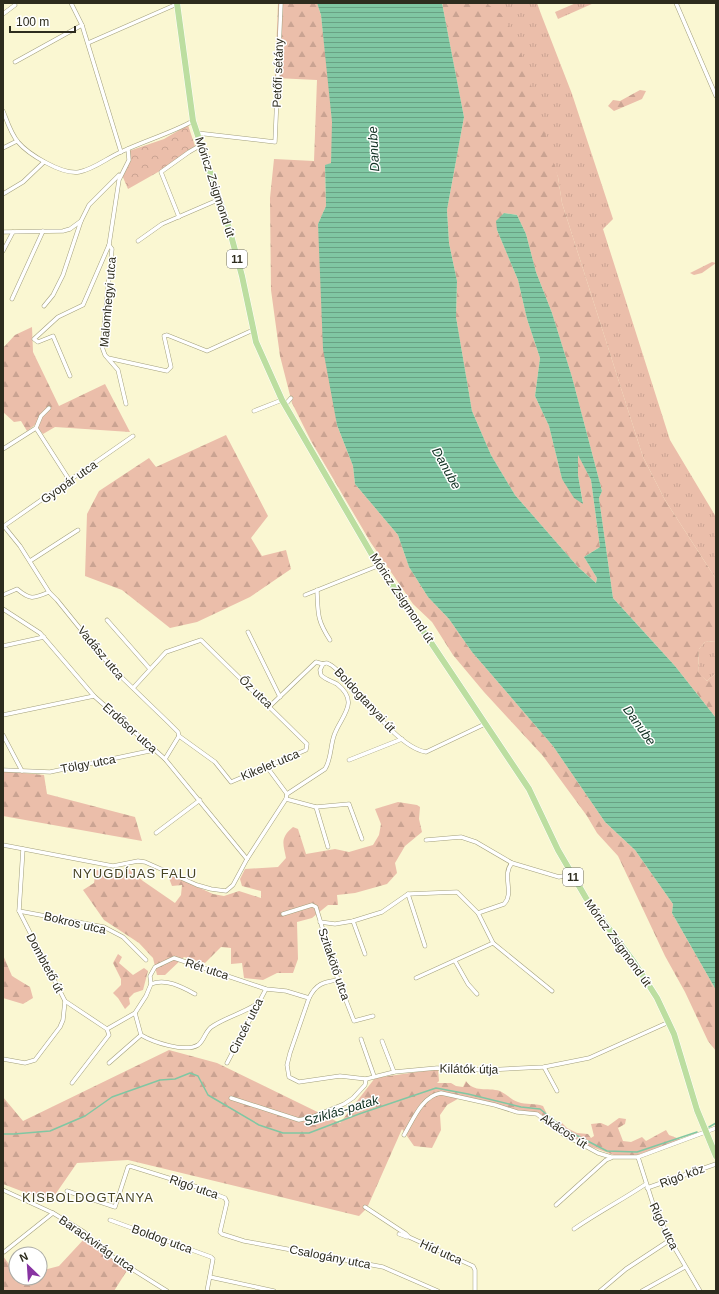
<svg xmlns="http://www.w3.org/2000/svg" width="719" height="1294" font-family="Arial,sans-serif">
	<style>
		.grass { fill: url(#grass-tufts) }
		.forest { fill: url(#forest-firs) }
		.park { fill: url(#park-crowns) }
		.water { fill: url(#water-rules) }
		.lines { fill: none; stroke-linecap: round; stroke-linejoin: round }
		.stream { stroke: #80c7a3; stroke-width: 1.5 }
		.street-casing { stroke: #a3a07d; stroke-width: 4.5 }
		.primary-casing { stroke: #fff; stroke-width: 7 }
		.street { stroke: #fff; stroke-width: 3.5 }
		.primary { stroke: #bcdea0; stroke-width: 6 }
		.labels { text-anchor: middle; stroke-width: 3; stroke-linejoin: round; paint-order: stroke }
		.shield { fill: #fff; stroke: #6c6b62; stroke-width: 1 }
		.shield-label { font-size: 11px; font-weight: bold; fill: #2d2c1e }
		.street-label { font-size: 12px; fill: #2d2c1e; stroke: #fff }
		.water-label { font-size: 13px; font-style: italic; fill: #103122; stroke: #fff }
		.neighbourhood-label { font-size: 13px; letter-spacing: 1px; fill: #474425; stroke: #fff }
	</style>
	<defs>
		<pattern id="grass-tufts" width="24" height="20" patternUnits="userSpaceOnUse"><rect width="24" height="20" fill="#ebbeaa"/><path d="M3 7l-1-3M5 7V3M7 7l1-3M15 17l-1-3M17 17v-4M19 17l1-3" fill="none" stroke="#caa392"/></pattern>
		<pattern id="forest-firs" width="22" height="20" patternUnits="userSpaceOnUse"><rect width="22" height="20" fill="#ebbeaa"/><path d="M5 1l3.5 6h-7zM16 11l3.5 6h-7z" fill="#caa392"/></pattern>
		<pattern id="park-crowns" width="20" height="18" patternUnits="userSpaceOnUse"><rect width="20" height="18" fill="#ebbeaa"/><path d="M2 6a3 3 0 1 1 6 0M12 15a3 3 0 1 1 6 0" fill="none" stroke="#caa392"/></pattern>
		<pattern id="water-rules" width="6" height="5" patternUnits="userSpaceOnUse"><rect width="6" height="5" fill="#80c7a3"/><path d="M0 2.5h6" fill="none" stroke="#69a284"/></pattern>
	</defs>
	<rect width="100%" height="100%" fill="#faf7d2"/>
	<g class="grass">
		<polygon points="486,3 537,3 541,14 572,94 613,219 603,229 670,440 716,517 716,579 665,500 643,457 562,203 558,177"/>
		<polygon points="576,3 594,3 558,19 555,12"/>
		<polygon points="712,262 716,263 702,273 694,275 690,273"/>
		<polygon points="716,641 716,673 707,681 698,673 699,649 705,642"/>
	</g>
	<g class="forest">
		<path d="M278 3H317L321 15C326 64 336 114 331 163L325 166 326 206 318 224 337 425 353 466 355 484 398 535 409 567 428 597 449 619 472 652 553 746 605 822 635 850 673 904 672 913 716 990V1051L708 1041 685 992 665 956 618 856 597 833 587 816 543 756 484 692 453 655 432 622 413 604 371 543 311 441 292 403 280 356 271 290 270 198 274 159 314 161 317 80 275 78Z"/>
		<polygon points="442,3 486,3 501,14 512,31 521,52 558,177 562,203 643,457 665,500 716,579 716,641 705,642 699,649 698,672 707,681 716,673 716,718 675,666 613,598 599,498 602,491 572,377 552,313 536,272 526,234 517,215 504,213 497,230 518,280 527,319 540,358 535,396 549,426 562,479 583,503 578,475 578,454 591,480 600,547 584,557 597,578 596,583 578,567 515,495 491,455 472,411 456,317 457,281 449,243 447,210 464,117"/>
		<polygon points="640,90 646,91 642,99 614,111 608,106 613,100 620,101"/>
		<polygon points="32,327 33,352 59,406 105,384 130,432 55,427 43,434 35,425 27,431 21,421 14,422 3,412 3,348 15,335"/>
		<polygon points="226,435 268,516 251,538 262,556 286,550 291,569 250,597 197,622 170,628 122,590 85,576 87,514 99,491 149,458 156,467"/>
		<polygon points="3,771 44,775 47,794 135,817 142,841 3,816"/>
		<path d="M398 802 417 805 420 807 419 819 422 832 405 846 395 863 397 873 387 884 355 893 337 895 338 905H328L312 918 297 922 298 959 293 973H277L263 980 244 978 242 963 231 964V948L221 947 205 963 184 957 165 975H157L153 958 139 943 104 920 83 890 94 883 96 870 119 873 129 869 143 881 175 903 181 895 182 885 172 886 167 873 213 894 224 896 239 891 261 898V891L242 886 240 879 245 869 278 867 286 858C283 843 280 838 293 827L298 829 306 854 335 849 349 852 373 845 379 835 381 824 375 809Z"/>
		<polygon points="118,954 122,957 119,963 133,975 144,968 148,971 143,990 134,993 129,998 130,1004 125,1009 118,998 113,993 121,985 121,979 113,963"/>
		<polygon points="3,955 12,976 30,987 33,998 23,1004 3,998"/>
		<path d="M169 1050 217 1063 340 1123 375 1078 438 1069 439 1081 437 1083H451L456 1086 463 1087 466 1081C474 1093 487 1087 500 1091 506 1094 512 1100 518 1102 526 1105 535 1103 543 1106 548 1116 549 1121 561 1122L567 1128 577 1133 588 1134 591 1138 594 1136 591 1124 601 1123 608 1126 619 1118 626 1119 625 1124 618 1128 623 1141 631 1142 642 1137 646 1141 666 1130 669 1135 682 1140 637 1155H614L589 1146 560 1130 541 1114 517 1110 463 1096 447 1105 440 1115 441 1130 432 1148 414 1146 402 1129 367 1208 359 1216 128 1160 77 1163 50 1202 3 1184V1097L23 1121Z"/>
		<polygon points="85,1238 128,1269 114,1291 3,1291 3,1256 16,1274 16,1278 40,1278 40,1271 59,1266"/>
	</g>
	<polygon class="park" points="188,125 195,146 158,172 128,189 122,175 131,158 129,151 164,139"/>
	<polygon class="water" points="317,3 442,3 464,117 447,210 449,243 457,281 456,317 472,411 491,455 515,495 578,567 596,583 597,578 584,557 600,547 591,480 578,455 578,475 583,504 574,498 562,479 549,426 535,396 540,358 527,319 518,280 497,230 496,221 504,213 517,215 526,234 536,272 552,313 572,377 602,491 599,498 613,598 675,666 716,718 716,990 672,913 673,904 635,850 605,822 553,746 472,652 449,619 428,597 409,567 398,535 355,484 353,466 337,425 323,349 318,224 326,206 325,165 331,163 332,122 321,15"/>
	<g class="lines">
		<g class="stream">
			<polyline points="709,1127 716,1123"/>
			<polyline points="3,1134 14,1134 50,1131 85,1116 112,1097 160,1080 175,1079 190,1073 198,1076 208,1095 259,1125 283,1133 309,1133 359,1114 436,1088 468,1094 521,1107 540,1109 566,1130 607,1151 637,1152 697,1132"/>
		</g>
		<defs>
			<g id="street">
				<polyline points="71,3 82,25 121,152"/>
				<polyline points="676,3 716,96"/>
				<polyline points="3,14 15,5"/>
				<polyline points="88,43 177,4"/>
				<polyline points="15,62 82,25"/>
				<path d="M3 111C7 121 11 134 18 142 28 154 62 175 79 172 95 169 108 157 123 151 147 140 171 133 193 121"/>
				<polyline points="197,133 275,142 281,3"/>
				<polyline points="3,148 17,141"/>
				<polyline points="3,194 23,182 44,162"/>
				<polyline points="179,217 161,172 189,152 201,145"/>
				<polyline points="3,232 63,231 70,229 81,221"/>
				<polyline points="138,241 162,224 220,199"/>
				<polyline points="109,245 112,249 102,347 105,355 118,370 126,404"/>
				<polyline points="3,251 13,232"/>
				<polyline points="12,299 43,231"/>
				<polyline points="44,306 53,295 63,275 81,221 89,205 119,175"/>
				<polyline points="108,358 167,371 171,367 164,336 167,335 207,351 253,330"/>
				<polyline points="70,376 53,336 38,342 34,339 58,317 83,305 109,245 119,180 129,160 128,149"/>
				<polyline points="285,405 291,398"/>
				<polyline points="49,408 41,416 36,428 70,481"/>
				<polyline points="254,411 282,400"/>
				<polyline points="3,449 36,428"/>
				<polyline points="3,525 20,546 49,592 57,600 112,668 169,723 178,732 179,736 215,762 231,782 306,750 307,744 201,640 166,652 134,687"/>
				<polyline points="4,526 133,436"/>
				<polyline points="30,561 78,530"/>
				<path d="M317 590C318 614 317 620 330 640"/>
				<path d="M3 595 17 589C30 600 33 599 49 592"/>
				<polyline points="305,595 380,565"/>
				<polyline points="3,609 40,633 94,696 165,759 247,859"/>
				<polyline points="107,620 150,669"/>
				<polyline points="248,632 280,697"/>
				<polyline points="3,646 44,637"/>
				<polyline points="270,706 316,662 323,664"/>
				<polyline points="3,715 94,696"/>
				<polyline points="3,735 22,771"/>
				<polyline points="165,759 179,736"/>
				<polyline points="349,760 402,739"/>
				<polyline points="267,767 287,794"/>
				<polyline points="3,770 50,772 154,750"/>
				<polyline points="286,799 316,807 349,804 362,839"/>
				<polyline points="316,807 328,847"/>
				<polyline points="156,833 200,800"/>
				<polyline points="426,840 461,837 476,842 512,863"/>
				<path d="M3 845 113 866 138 861 145 862 197 885 211 889 226 891 233 885 247 859 286 799 287 794 325 769C332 758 330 744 335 733 342 715 360 702 337 684 332 681 326 680 321 675L320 670 323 664C326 663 326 662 329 664 334 666 339 672 343 676 363 696 397 747 426 752L485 724"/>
				<polyline points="408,894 425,946"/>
				<polyline points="19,911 104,927 123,937 146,960"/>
				<polyline points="478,913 493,943 552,991"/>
				<polyline points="283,914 312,905 316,907 338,980 354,1021 373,1016"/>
				<polyline points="353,921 365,954"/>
				<path d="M320 922 335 924 353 921 382 912 408 894 457 892 478 913 504 904C515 893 501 875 512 863L559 877 571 874"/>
				<polyline points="455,961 468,984 477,994"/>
				<polyline points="416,978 493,943"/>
				<path d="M338 980C323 982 316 984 309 998L290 1053 287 1065 289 1077 299 1082 340 1076 366 1079 394 1072 437 1068 485 1070 544 1067 589 1058 669 1022"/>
				<path d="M151 984C166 978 182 987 195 994"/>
				<polyline points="65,1001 107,1029"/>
				<path d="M135 1013 141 1035C153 1042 185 1053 198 1045 205 1040 205 1030 213 1026 227 1017 243 1013 257 1004"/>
				<polyline points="107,1029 135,1013 146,996 151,984 150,976 155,967 174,958 266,989 286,991 309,998"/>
				<polyline points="361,1039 374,1076"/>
				<polyline points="382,1041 394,1072"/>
				<polyline points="3,1059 25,1063 35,1060 60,1027 63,1020 65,1001 19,911 23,849"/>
				<polyline points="109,1063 141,1035"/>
				<polyline points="227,1063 266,989"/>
				<polyline points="544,1067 557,1091"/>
				<polyline points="72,1083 109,1035 107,1029"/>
				<polyline points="231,1098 299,1120 312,1117 344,1104 353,1098 365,1085 366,1079"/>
				<path d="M404 1135C413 1120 422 1096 441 1093L495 1105 517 1112 537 1114 563 1134 598 1153 611 1157H638L716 1128"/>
				<polyline points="638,1157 654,1207 670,1240 700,1291"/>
				<polyline points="647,1188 716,1164"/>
				<polyline points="3,1190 53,1213 84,1232 100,1249 167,1291"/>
				<polyline points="67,1191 115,1207 128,1167 130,1166 197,1187 225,1198 227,1202 220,1232 222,1234 244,1241 383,1267 438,1291"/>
				<polyline points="556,1205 606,1160 611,1158"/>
				<polyline points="365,1207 406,1234 409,1237 473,1266 475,1270 475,1291"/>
				<polyline points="110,1220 211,1257 213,1259 207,1291"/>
				<path d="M574 1229C597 1213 622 1200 646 1184"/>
				<polyline points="399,1234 407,1237"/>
				<polyline points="4,1252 53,1213"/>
				<polyline points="210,1277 274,1291"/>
				<polyline points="600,1291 626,1269 670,1240"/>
				<polyline points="642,1291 685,1267"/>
			</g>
			<polyline id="primary" points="177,3 193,121 229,228 242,276 256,342 282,400 371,553 529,789 558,850 586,898 634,962 657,998 674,1034 697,1110 716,1156"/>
		</defs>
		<use href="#street" class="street-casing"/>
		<use href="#primary" class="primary-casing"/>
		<use href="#street" class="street"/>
		<use href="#primary" class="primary"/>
	</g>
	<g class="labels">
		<g class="shield">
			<rect x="227" y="250" width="20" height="18" rx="3"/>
			<rect x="563" y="868" width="20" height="18" rx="3"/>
		</g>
		<g class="shield-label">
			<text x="237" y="263">11</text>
			<text x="573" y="881">11</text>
		</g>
		<g class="street-label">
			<text transform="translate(278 73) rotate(-88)" y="4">Petőfi sétány</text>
			<text transform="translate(215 187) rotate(72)" y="4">Móricz Zsigmond út</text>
			<text transform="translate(108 302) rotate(-85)" y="4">Malomhegyi utca</text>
			<text transform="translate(69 482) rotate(-35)" y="4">Gyopár utca</text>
			<text transform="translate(402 598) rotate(56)" y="4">Móricz Zsigmond út</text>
			<text transform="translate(101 653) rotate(50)" y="4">Vadász utca</text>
			<text transform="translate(256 692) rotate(44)" y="4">Őz utca</text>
			<text transform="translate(365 700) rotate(47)" y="4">Boldogtanyai út</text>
			<text transform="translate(130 728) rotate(42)" y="4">Erdősor utca</text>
			<text transform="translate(88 764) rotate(-11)" y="4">Tölgy utca</text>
			<text transform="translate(270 765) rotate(-23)" y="4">Kikelet utca</text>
			<text transform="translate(75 923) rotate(13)" y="4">Bokros utca</text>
			<text transform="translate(618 943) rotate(54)" y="4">Móricz Zsigmond út</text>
			<text transform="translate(45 963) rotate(62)" y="4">Dombtető út</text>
			<text transform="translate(334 964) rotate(71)" y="4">Szitakötő utca</text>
			<text transform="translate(207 969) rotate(18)" y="4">Rét utca</text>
			<text transform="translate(246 1026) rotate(-63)" y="4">Cincér utca</text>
			<text transform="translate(469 1069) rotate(1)" y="4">Kilátók útja</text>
			<text transform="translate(564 1131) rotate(33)" y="4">Akácos út</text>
			<text transform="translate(682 1176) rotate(-20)" y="4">Rigó köz</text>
			<text transform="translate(194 1187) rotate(19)" y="4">Rigó utca</text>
			<text transform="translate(664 1226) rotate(64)" y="4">Rigó utca</text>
			<text transform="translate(162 1239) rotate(20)" y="4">Boldog utca</text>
			<text transform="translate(97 1244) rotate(35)" y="4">Barackvirág utca</text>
			<text transform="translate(441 1252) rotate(24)" y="4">Híd utca</text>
			<text transform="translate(330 1257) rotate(11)" y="4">Csalogány utca</text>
		</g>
		<g class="water-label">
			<text transform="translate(373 149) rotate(-93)" y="5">Danube</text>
			<text transform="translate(447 468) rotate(61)" y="5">Danube</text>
			<text transform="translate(640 725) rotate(54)" y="5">Danube</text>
			<text transform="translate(341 1110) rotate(-17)" y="5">Sziklás-patak</text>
		</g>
		<g class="neighbourhood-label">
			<text x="135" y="878">NYUGDÍJAS FALU</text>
			<text x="88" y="1202">KISBOLDOGTANYA</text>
		</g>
	</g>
	<rect width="719" height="1294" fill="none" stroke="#2d2c1e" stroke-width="8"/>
	<g transform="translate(28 1266) rotate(335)"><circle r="19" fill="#ffffff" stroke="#ababa5"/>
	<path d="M0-3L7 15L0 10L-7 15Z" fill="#8834a2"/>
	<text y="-6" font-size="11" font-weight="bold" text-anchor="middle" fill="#2d2c1e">N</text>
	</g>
	<path d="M10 26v6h65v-6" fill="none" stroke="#2d2c1e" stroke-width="2"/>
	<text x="16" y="26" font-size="12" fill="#2d2c1e" stroke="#ffffff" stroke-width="3" paint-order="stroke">100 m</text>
</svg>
